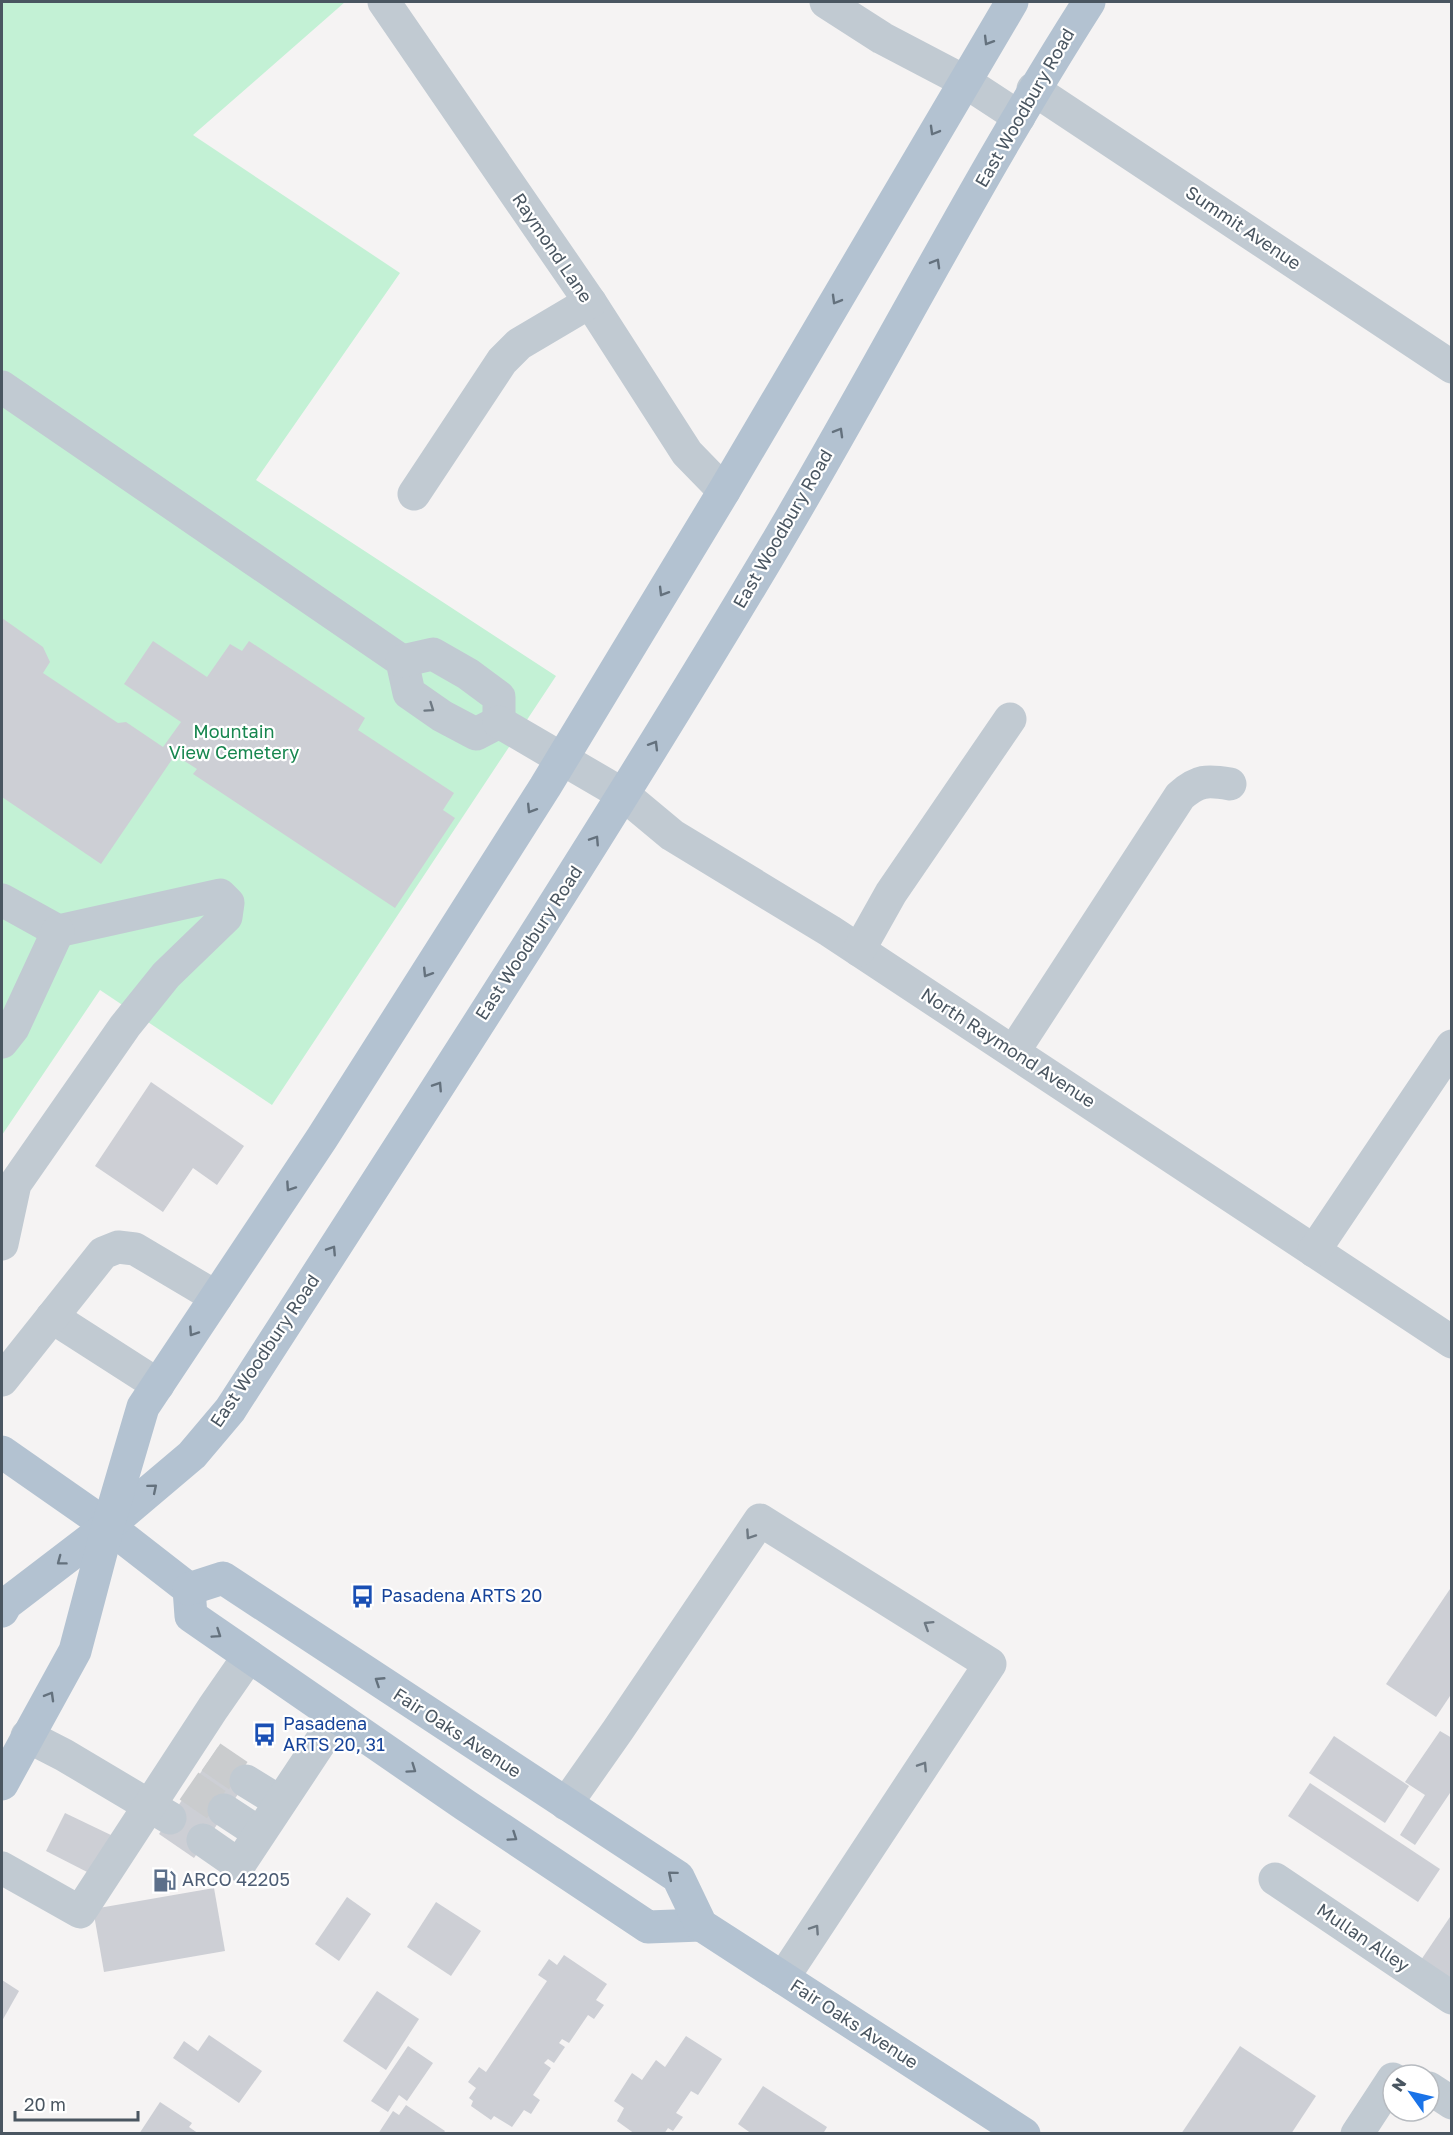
<svg xmlns="http://www.w3.org/2000/svg" width="1453" height="2135" font-family="'Golos Text',sans-serif">
	<style>
		.green { fill: #c3f1d5 }
		.building { fill: #cdcfd5 }
		.lines { fill: none; stroke-linecap: round; stroke-linejoin: round }
		.minor-tunnel { stroke: #caccce; stroke-width: 33; stroke-dasharray: 33 16; stroke-linecap: butt }
		.minor { stroke: #c1cad2; stroke-width: 33 }
		.major { stroke: #b3c2d1; stroke-width: 33 }
		.oneway { stroke: #64717d }
		.oneway2 { stroke: #6e7983 }
		.labels { text-anchor: middle; stroke-width: 4.5; stroke-linejoin: round; paint-order: stroke }
		.street-label { font-size: 18px; fill: #4a5661; stroke: #fff }
		.park-label { font-size: 18px; fill: #17864f; stroke: #fff }
		.transit-label { font-size: 18px; fill: #164399; stroke: #fff; text-anchor: start }
		.service-label { font-size: 18px; fill: #4e5e75; stroke: #fff; text-anchor: start }
	</style>
	<rect width="100%" height="100%" fill="#f5f3f3"/>
	<polygon class="green" points="2,2 345,2 193,135 400,273 256,480 556,676 272,1105 100,990 2,1135"/>
	<g class="building">
		<polygon points="2,618 43,647 50,662 43,673 118,723 126,722 163,747 181,722 124,684 153,641 207,677 230,644 242,651 249,641 365,718 358,730 454,793 443,810 455,818 395,908 193,774 197,769 175,755 101,864 2,797"/>
		<polygon points="151,1082 244,1146 217,1185 193,1168 163,1212 95,1166"/>
		<polygon points="1452,1586 1452,1693 1436,1717 1386,1684"/>
		<polygon points="1440,1731 1452,1738 1452,1790 1415,1845 1400,1835 1425,1795 1405,1782"/>
		<polygon points="1334,1736 1409,1786 1385,1823 1309,1773"/>
		<polygon points="218,1747 254,1771 194,1858 159,1834"/>
		<polygon points="1310,1783 1440,1869 1418,1902 1288,1816"/>
		<polygon points="65,1813 113,1836 93,1875 46,1851"/>
		<polygon points="214,1888 225,1951 104,1972 93,1909"/>
		<polygon points="347,1897 371,1914 339,1961 315,1944"/>
		<polygon points="436,1902 481,1931 451,1976 407,1947"/>
		<polygon points="1452,1914 1452,1981 1421,1960"/>
		<polygon points="564,1955 607,1984 596,2000 604,2005 594,2019 588,2015 569,2043 562,2039 559,2043 565,2047 554,2063 548,2059 544,2063 551,2068 533,2095 540,2100 531,2114 524,2110 512,2127 494,2116 491,2120 471,2106 473,2101 469,2098 476,2088 468,2082 479,2067 486,2072 547,1981 538,1975 549,1959 557,1965"/>
		<polygon points="2,1980 19,1991 2,2021"/>
		<polygon points="377,1991 419,2019 386,2070 343,2041"/>
		<polygon points="209,2035 262,2071 239,2103 173,2058 184,2041 198,2051"/>
		<polygon points="686,2036 722,2059 698,2095 691,2091 676,2113 683,2117 673,2131 668,2128 664,2134 635,2134 617,2121 624,2108 614,2101 632,2073 642,2080 656,2060 665,2067"/>
		<polygon points="408,2046 433,2063 407,2101 399,2095 388,2112 371,2101"/>
		<polygon points="1240,2046 1316,2096 1291,2134 1181,2134"/>
		<polygon points="763,2086 827,2127 823,2134 752,2134 738,2124"/>
		<polygon points="160,2102 192,2123 189,2127 199,2134 139,2134"/>
		<polygon points="406,2105 445,2131 443,2134 378,2134 393,2111 399,2115"/>
	</g>
	<g class="lines">
		<g class="minor-tunnel">
			<polyline points="211,1757 246,1781"/>
			<polyline points="189,1786 224,1810"/>
		</g>
		<g class="minor">
			<polyline points="384,2 590,302 687,453 724,491"/>
			<polyline points="826,2 882,38 964,81 1019,117"/>
			<polyline points="1033,89 1452,367"/>
			<polyline points="2,387 402,661 409,693 442,716 476,734 499,722"/>
			<polyline points="414,494 502,361 519,344 590,302"/>
			<polyline points="402,661 433,654 468,674 499,697 499,722"/>
			<polyline points="499,722 624,795 672,835 830,931 1452,1342"/>
			<polyline points="2,900 58,931 220,895 228,903 226,917 166,975 125,1026 15,1184 2,1244"/>
			<polyline points="859,950 891,893 1010,719"/>
			<polyline points="2,1042 13,1028 58,931"/>
			<path d="M1014 1051 1180 796C1198 780 1207 780 1230 784"/>
			<polyline points="1314,1251 1452,1046"/>
			<polyline points="52,1317 158,1385"/>
			<polyline points="2,1380 103,1253 118,1247 135,1249 216,1297"/>
			<polyline points="27,1736 64,1755 170,1818"/>
			<polyline points="246,1781 280,1802"/>
			<polyline points="566,1804 618,1730 760,1520 990,1664 783,1978"/>
			<polyline points="224,1810 259,1833"/>
			<polyline points="203,1840 239,1865 337,1717"/>
			<polyline points="2,1868 80,1912 213,1708 249,1656"/>
			<polyline points="1275,1879 1452,1998"/>
			<polyline points="1429,2088 1452,2103"/>
			<polyline points="1357,2134 1393,2079"/>
		</g>
		<g class="major">
			<polyline points="2,1452 108,1526 189,1589 191,1616 465,1805 648,1927 701,1925"/>
			<polyline points="189,1589 223,1578 678,1877 701,1925 1024,2134"/>
			<path d="M2 1611 6 1604 108 1526 192 1455 230 1410C414 1124 600 839 774 547 881 367 976 179 1089 2"/>
			<polyline points="2,1784 75,1651 108,1526 143,1407 322,1138 545,787 724,491 1012,2"/>
		</g>
	</g>
	<defs><path id="oneway-chevron" d="M-2-3.5L2.5 0L-2 3.5" fill="none" stroke-width="1.6" stroke-linecap="round" stroke-linejoin="round" transform="scale(1.5)"/></defs>
	<g class="oneway">
		<use href="#oneway-chevron" transform="translate(988 41) rotate(121)"/>
		<use href="#oneway-chevron" transform="translate(934 131) rotate(120)"/>
		<use href="#oneway-chevron" transform="translate(936 263) rotate(-60)"/>
		<use href="#oneway-chevron" transform="translate(836 300) rotate(120)"/>
		<use href="#oneway-chevron" transform="translate(839 432) rotate(-60)"/>
		<use href="#oneway-chevron" transform="translate(663 592) rotate(121)"/>
		<use href="#oneway-chevron" transform="translate(654 745) rotate(-59)"/>
		<use href="#oneway-chevron" transform="translate(531 809) rotate(122)"/>
		<use href="#oneway-chevron" transform="translate(595 840) rotate(-57)"/>
		<use href="#oneway-chevron" transform="translate(427 973) rotate(122)"/>
		<use href="#oneway-chevron" transform="translate(438 1086) rotate(-57)"/>
		<use href="#oneway-chevron" transform="translate(290 1187) rotate(124)"/>
		<use href="#oneway-chevron" transform="translate(332 1250) rotate(-57)"/>
		<use href="#oneway-chevron" transform="translate(193 1332) rotate(124)"/>
		<use href="#oneway-chevron" transform="translate(153 1488) rotate(-40)"/>
		<use href="#oneway-chevron" transform="translate(61 1561) rotate(143)"/>
		<use href="#oneway-chevron" transform="translate(217 1634) rotate(34)"/>
		<use href="#oneway-chevron" transform="translate(379 1681) rotate(-147)"/>
		<use href="#oneway-chevron" transform="translate(50 1696) rotate(-60)"/>
		<use href="#oneway-chevron" transform="translate(412 1769) rotate(35)"/>
		<use href="#oneway-chevron" transform="translate(513 1837) rotate(34)"/>
		<use href="#oneway-chevron" transform="translate(672 1875) rotate(-140)"/>
	</g>
	<g class="oneway2">
		<use href="#oneway-chevron" transform="translate(430 708) rotate(35)"/>
		<use href="#oneway-chevron" transform="translate(750 1535) rotate(124)"/>
		<use href="#oneway-chevron" transform="translate(928 1625) rotate(-148)"/>
		<use href="#oneway-chevron" transform="translate(923 1766) rotate(-57)"/>
		<use href="#oneway-chevron" transform="translate(815 1929) rotate(-56)"/>
	</g>
	<defs>
		<symbol id="bus-bare" viewBox="-9 -9 18 18"><path d="M-5-6H5V4H4V6H2V4H-2V6H-4V4H-5ZM-3.5-4V0h7V-4ZM-3.5 1.2v1.5H-2V1.2ZM2 1.2v1.5H3.5V1.2Z" fill="#1a4fb4" stroke="#fff" stroke-width="2.5" paint-order="stroke"/></symbol>
		<symbol id="fuel-bare" viewBox="-9 -9 18 18"><path d="M-5.5-6h7V0h2V4h1.3V-2.5L3-4.5l.8-.8L6-3V5H2.5V1h-1V6h-7ZM-4.2-4.7v3.2H.2V-4.7Z" fill="#5c6f8a" stroke="#fff" stroke-width="2.5" paint-order="stroke"/></symbol>
	</defs>
	<g fill-rule="evenodd">
		<use href="#bus-bare" x="346" y="1580" width="33" height="33"/>
		<use href="#bus-bare" x="248" y="1718" width="33" height="33"/>
		<use href="#fuel-bare" x="148" y="1864" width="33" height="33"/>
	</g>
	<g class="labels">
		<g class="street-label">
			<text transform="translate(1025 108) rotate(-60)" y="6">East Woodbury Road</text>
			<text transform="translate(1243 228) rotate(34)" y="6">Summit Avenue</text>
			<text transform="translate(552 248) rotate(56)" y="6">Raymond Lane</text>
			<text transform="translate(783 529) rotate(-60)" y="6">East Woodbury Road</text>
			<text transform="translate(529 943) rotate(-57)" y="6">East Woodbury Road</text>
			<text transform="translate(1008 1048) rotate(33)" y="6">North Raymond Avenue</text>
			<text transform="translate(265 1351) rotate(-56)" y="6">East Woodbury Road</text>
			<text transform="translate(457 1733) rotate(33)" y="6">Fair Oaks Avenue</text>
			<text transform="translate(1363 1938) rotate(34)" y="6">Mullan Alley</text>
			<text transform="translate(854 2024) rotate(33)" y="6">Fair Oaks Avenue</text>
		</g>
		<g class="park-label">
			<text x="234" y="738">Mountain<tspan x="234" dy="21">View Cemetery</tspan></text>
		</g>
		<g class="transit-label">
			<text x="381" y="1602">Pasadena ARTS 20</text>
			<text x="283" y="1730">Pasadena<tspan x="283" dy="21">ARTS 20, 31</tspan></text>
		</g>
		<g class="service-label">
			<text x="182" y="1886">ARCO 42205</text>
		</g>
	</g>
	<rect width="1453" height="2135" fill="none" stroke="#4a5661" stroke-width="6"/>
	<g transform="translate(1411 2093) rotate(304)"><circle r="28" fill="#ffffff" stroke="#b7bbc0" stroke-width="1.5"/>
	<path d="M0-4.5L10 22L0 15L-10 22Z" fill="#1a73e8"/>
	<text y="-9" font-size="16" font-weight="bold" text-anchor="middle" fill="#4a5661">N</text>
	</g>
	<path d="M15 2111v9h123v-9" fill="none" stroke="#4a5661" stroke-width="3"/>
	<text x="24" y="2111" font-size="18" fill="#4a5661" stroke="#ffffff" stroke-width="4.5" paint-order="stroke">20 m</text>
</svg>
